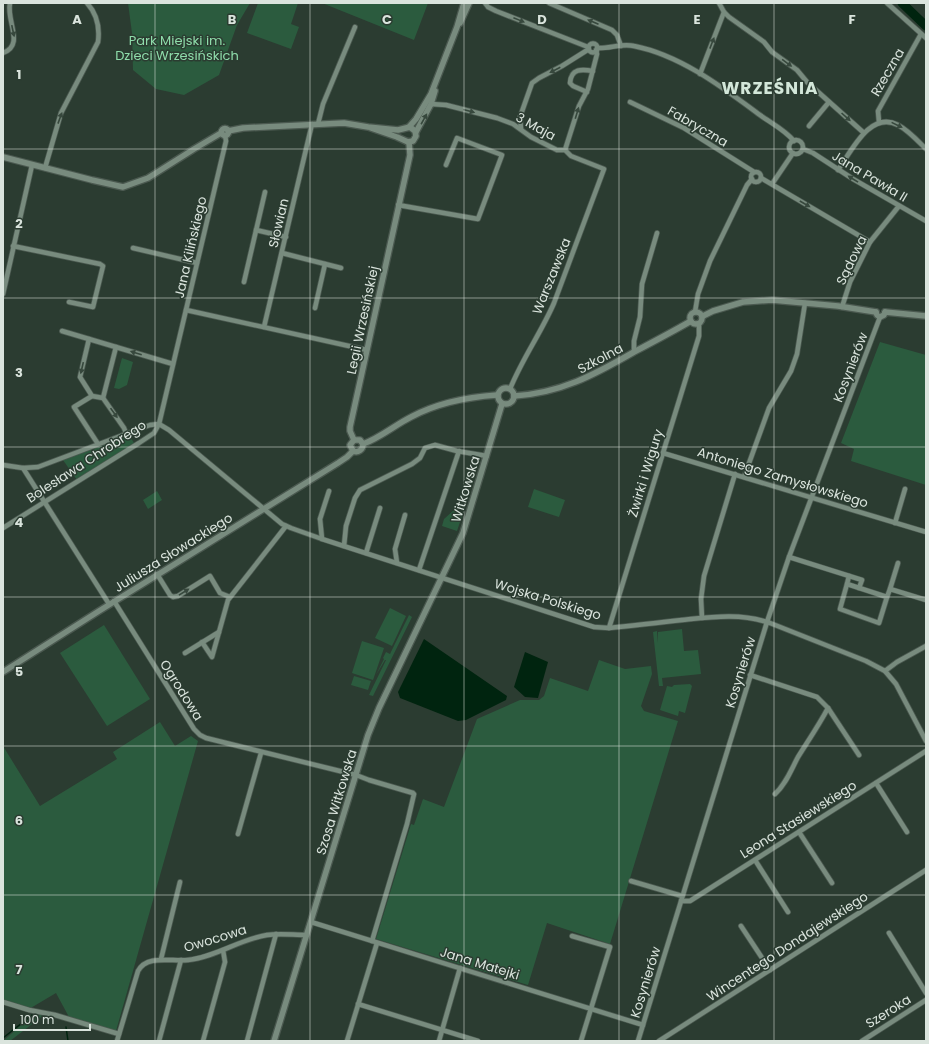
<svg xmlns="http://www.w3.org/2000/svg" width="929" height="1044" font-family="Poppins,sans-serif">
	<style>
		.green { fill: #2b5b3e }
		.water { fill: #00240f }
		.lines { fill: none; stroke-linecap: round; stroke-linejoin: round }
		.stream { stroke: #00240f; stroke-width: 1.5 }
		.river { stroke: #00240f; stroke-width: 9 }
		.minor-casing { stroke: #4b5950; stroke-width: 6 }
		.tertiary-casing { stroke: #4b5950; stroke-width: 8 }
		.minor { stroke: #788b7e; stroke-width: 4.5 }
		.tertiary { stroke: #788b7e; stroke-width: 5.5 }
		.oneway { fill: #37483d }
		.grid { fill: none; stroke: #dae4dd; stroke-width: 1; stroke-opacity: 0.55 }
		.labels { text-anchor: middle; stroke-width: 3; stroke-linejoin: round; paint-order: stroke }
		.park-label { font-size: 13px; fill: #8edcaa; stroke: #2b3c31 }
		.street-label { font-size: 13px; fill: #dae4dd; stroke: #2b3c31 }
		.district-label { font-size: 17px; font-weight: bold; letter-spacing: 1px; fill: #d3e7d9; stroke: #2b3c31 }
		.grid-label { font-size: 13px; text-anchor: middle; font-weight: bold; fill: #dae4dd; stroke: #2b3c31; stroke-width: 3; stroke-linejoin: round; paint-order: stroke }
	</style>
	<rect width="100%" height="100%" fill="#2b3c31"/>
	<g class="green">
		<polygon points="128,3 250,3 237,25 219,75 184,95 156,89 133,70 132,33"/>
		<polygon points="258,3 298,3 291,24 299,27 291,49 247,33"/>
		<polygon points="322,3 428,3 414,40"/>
		<polygon points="880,342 926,355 926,485 851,461 854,449 841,443"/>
		<polygon points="122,358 133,362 127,385 119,389 114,388"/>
		<polygon points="129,435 134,443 77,480 63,460"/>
		<polygon points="534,489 565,500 559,517 528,507"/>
		<polygon points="157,491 162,500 148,509 143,500"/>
		<polygon points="454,510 463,513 457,531 442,526 444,519"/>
		<polygon points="390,608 406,616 392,646 375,638"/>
		<polygon points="409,615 412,617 373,696 369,695 386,660 385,660 376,675 384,659 383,658 386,652 390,654"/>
		<polygon points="104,625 150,699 107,726 60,653"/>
		<polygon points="682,629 684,651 698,650 701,674 662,678 663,686 659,686 653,632 657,631 658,643 658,632"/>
		<polygon points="362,641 384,648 373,680 352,673"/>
		<polygon points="599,660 625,669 651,666 652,674 641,706 644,711 678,721 610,944 547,923 528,985 376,939 411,824 414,825 423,799 444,807 477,719 520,700 539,700 544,696 550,678 588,691"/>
		<polygon points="354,676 371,681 368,690 351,685"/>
		<polygon points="690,684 692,686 685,713 679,711 678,716 660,710 667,686 672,687 674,685"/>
		<polygon points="160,722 175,746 191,736 198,741 116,1031 69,1017 56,993 29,1009 3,1002 3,746 40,806 117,759 113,752"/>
		<polygon points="35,1013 45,1014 10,1041 3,1041"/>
	</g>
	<g class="water">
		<polygon points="424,639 507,696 506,700 466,720 458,721 400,698 398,692"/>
		<polygon points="525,652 548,662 538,698 525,697 514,687"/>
	</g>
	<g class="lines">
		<g class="stream">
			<polyline points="66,1027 68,1041"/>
			<polyline points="3,1038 32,1015"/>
		</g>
		<polyline class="river" points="902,3 926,26"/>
		<defs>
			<g id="minor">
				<polyline points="485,3 488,7 496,11 588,47"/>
				<polyline points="549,3 612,30 617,35 621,46"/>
				<polyline points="719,3 724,12 729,17 764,42 772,52 797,70 807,82 864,133"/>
				<polyline points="887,3 926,38"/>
				<circle cx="593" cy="48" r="4.5"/>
				<path d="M597 48C609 49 621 43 634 46 680 55 722 87 760 115 771 123 785 130 794 141"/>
				<path d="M3 53C25 45 6 21 10 3"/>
				<polyline points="700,74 724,12"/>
				<path d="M587 92 573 86 570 83C571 68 582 69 593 71"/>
				<polyline points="630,102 684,128 754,172"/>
				<path d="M431 104 446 105 497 118 513 124 531 137 557 150H565L571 156 604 169 554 303C541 333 522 359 510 389"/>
				<polyline points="879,122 878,111 921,34"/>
				<polyline points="318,124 323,104 355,27"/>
				<polyline points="809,126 829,102"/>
				<polyline points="521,129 520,117 532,83 539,78 562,66 589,49"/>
				<circle cx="796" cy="147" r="7"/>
				<polyline points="803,149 813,153 853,179 926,221"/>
				<polyline points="565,150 579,106 588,89 597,54 596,50"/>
				<path d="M45 168 61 113 98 42C100 27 97 14 87 3"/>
				<path d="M838 170C851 152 870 110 898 125 908 130 918 141 926 149"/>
				<circle cx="756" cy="177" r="5"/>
				<polyline points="761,178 870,242"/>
				<polyline points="772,184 793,153"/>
				<polyline points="398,205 478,219 502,155 457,138 446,165"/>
				<polyline points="256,230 286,237"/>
				<polyline points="13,246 100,264 103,266 93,307 69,302"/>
				<polyline points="133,248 197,263"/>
				<polyline points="282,253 341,268"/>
				<polyline points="244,282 265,192"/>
				<polyline points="3,294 32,165"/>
				<polyline points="842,307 850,282 870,242 899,206"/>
				<polyline points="315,308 325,264"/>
				<polyline points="186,310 367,350"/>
				<polyline points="695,312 698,294 710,261 747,185 752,179"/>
				<polyline points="264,327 312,124"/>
				<polyline points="62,331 173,364"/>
				<polyline points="89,339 80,377 92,396"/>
				<polyline points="634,352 634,341 640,317 642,284 657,233"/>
				<polyline points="103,398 116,347"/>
				<path d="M159 424 169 430 282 524 291 528 322 539 594 627 609 628C634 625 658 623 682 620 712 617 741 613 770 623L866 661 885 671 896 684 926 741"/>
				<polyline points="98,444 74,407 92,396 103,398 124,428 126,433"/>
				<polyline points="663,453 926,532"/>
				<polyline points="3,465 23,468 38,467 131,432 150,425 159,424"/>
				<polyline points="23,468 109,604"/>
				<polyline points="744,477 769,408 791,371 797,354 805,303"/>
				<polyline points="895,523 905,489"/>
				<polyline points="3,528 139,443 154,433 159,424 221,162 226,141 225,135"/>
				<polyline points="322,539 320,519 329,491"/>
				<polyline points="344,546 346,526 355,498 360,490 412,464 420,458 425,448 435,445 457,451 487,456"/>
				<polyline points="366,553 380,508"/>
				<polyline points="789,557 862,580 859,588"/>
				<polyline points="397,563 395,549 405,515"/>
				<polyline points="419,570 459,451"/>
				<polyline points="157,574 170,595 173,597 178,596 210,576 220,593 230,597"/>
				<polyline points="849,576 847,584 887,597 890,589 926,600"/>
				<polyline points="847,584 840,609 879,623 887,597"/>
				<polyline points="890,589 898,563"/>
				<polyline points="114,601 194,729 200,735 206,738 356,775 369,780 413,793 414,794 407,824 372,941"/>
				<polyline points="702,618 701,599 704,576 735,474"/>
				<polyline points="609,628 699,336 699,324"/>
				<polyline points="202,642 212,657 228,600 286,526"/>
				<polyline points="185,653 219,632"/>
				<polyline points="885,671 897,662 926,646"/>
				<polyline points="750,675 817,697 828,708 859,755"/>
				<polyline points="876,783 907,832"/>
				<path d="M775 794C786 784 791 770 798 757 808 741 819 725 828 708"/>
				<polyline points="799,832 832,883"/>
				<polyline points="238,834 261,753"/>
				<polyline points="755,860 788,912"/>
				<polyline points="631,881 682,896"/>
				<polyline points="681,901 690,901 926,751"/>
				<polyline points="311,922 643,1025"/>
				<polyline points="741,926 770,970"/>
				<polyline points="889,933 926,993"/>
				<polyline points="572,936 610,947 581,1041"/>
				<polyline points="161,959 180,882"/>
				<polyline points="3,1002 29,1010 55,1015 119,1034"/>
				<polyline points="358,1004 478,1041"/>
				<path d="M117 1041 138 971C147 954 172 962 188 960 216 957 240 939 267 935 280 933 293 935 307 935"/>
				<polyline points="159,1041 181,960"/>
				<polyline points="203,1041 225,962 223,950"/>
				<polyline points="247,1041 276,934"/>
				<polyline points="347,1041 377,943"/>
				<polyline points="439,1041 460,968"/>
				<polyline points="638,1041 767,622 789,557 880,317"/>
				<polyline points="659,1041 926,870"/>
				<polyline points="862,1041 926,1000"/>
			</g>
			<g id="tertiary">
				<polyline points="460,23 469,3"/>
				<polyline points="409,127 416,119 431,94 457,27 464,3"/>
				<circle cx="225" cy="132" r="3.5"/>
				<polyline points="228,131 243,128 344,123 368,127 397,137 408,142 413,141 416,136 415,131 410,127 398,130 368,127"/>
				<polyline points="416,132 431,104 435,91"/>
				<polyline points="3,157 92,180 123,187 148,178 194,149 221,133"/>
				<circle cx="696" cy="318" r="6"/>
				<polyline points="876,312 877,315 880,317 884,315 885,312"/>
				<polyline points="885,312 926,316"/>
				<polyline points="703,316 713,311 743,302 772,300 838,306 876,312"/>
				<circle cx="506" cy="396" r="8"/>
				<path d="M514 396C561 393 594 375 634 352 653 342 672 332 691 321"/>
				<polyline points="354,440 350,431 350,427 410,155 409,142"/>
				<polyline points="354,440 360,440 363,444"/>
				<path d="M363 444C380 438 395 425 411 417 437 403 468 397 497 395"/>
				<path d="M353 451C358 453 363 450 363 444"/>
				<polyline points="353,451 350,445 354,440"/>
				<polyline points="3,672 99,611 338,463 347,457 353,451"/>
				<polyline points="274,1041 368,735 379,708 463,533 502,404"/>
			</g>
		</defs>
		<use href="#minor" class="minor-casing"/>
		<use href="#tertiary" class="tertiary-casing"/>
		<use href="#minor" class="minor"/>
		<use href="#tertiary" class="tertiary"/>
	</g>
	<defs><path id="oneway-solid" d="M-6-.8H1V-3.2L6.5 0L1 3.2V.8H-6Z"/></defs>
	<g class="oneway">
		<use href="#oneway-solid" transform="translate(519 20) rotate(22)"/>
		<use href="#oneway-solid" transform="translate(593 22) rotate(-157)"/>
		<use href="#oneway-solid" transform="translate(13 31) rotate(78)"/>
		<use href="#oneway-solid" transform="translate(712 43) rotate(-69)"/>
		<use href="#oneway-solid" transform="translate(787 63) rotate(36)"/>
		<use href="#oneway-solid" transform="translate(555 70) rotate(153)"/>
		<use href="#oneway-solid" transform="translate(469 111) rotate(15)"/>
		<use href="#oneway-solid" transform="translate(577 113) rotate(-73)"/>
		<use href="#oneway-solid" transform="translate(846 117) rotate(42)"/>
		<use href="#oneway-solid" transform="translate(60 118) rotate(-70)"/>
		<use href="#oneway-solid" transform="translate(424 119) rotate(-61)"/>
		<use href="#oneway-solid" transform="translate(897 125) rotate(26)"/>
		<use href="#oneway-solid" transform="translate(853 179) rotate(-148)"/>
		<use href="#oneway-solid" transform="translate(805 204) rotate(30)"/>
		<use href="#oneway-solid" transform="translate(136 353) rotate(-163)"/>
		<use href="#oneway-solid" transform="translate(82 368) rotate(103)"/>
		<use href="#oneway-solid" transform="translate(114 413) rotate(55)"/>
		<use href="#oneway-solid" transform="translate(184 592) rotate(-32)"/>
	</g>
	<path class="grid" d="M155 3V1041M310 3V1041M464 3V1041M619 3V1041M774 3V1041M3 149H926M3 298H926M3 447H926M3 597H926M3 746H926M3 895H926"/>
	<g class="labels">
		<g class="park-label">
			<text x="177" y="45">Park Miejski im.<tspan x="177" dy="15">Dzieci Wrzesińskich</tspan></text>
		</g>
		<g class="street-label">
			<text transform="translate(887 72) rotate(-60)" y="5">Rzeczna</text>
			<text transform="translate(536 126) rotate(29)" y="5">3 Maja</text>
			<text transform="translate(698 126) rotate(30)" y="5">Fabryczna</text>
			<text transform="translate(870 176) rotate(31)" y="5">Jana Pawła II</text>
			<text transform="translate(278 223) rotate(-77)" y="5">Słowian</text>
			<text transform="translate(190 247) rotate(-77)" y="5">Jana Kilińskiego</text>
			<text transform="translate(851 260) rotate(-64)" y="5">Sądowa</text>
			<text transform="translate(551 276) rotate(-68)" y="5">Warszawska</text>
			<text transform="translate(362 320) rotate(-78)" y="5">Legii Wrzesińskiej</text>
			<text transform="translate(600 358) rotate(-28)" y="5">Szkolna</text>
			<text transform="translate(850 367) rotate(-69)" y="5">Kosynierów</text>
			<text transform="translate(86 461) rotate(-33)" y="5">Bolesława Chrobrego</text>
			<text transform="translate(645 473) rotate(-73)" y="5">Żwirki i Wigury</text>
			<text transform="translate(783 477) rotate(17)" y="5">Antoniego Zamysłowskiego</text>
			<text transform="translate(465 489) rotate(-73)" y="5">Witkowska</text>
			<text transform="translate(173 552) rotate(-32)" y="5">Juliusza Słowackiego</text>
			<text transform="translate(548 599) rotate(17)" y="5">Wojska Polskiego</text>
			<text transform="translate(740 672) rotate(-73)" y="5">Kosynierów</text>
			<text transform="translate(182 690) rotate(58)" y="5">Ogrodowa</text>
			<text transform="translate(336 802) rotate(-73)" y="5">Szosa Witkowska</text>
			<text transform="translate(798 819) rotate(-32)" y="5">Leona Stasiewskiego</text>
			<text transform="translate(215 938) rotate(-17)" y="5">Owocowa</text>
			<text transform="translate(787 946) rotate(-33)" y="5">Wincentego Dondajewskiego</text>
			<text transform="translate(480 963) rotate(17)" y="5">Jana Matejki</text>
			<text transform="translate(645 982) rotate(-73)" y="5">Kosynierów</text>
			<text transform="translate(888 1011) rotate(-32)" y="5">Szeroka</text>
		</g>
		<g class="district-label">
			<text x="770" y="94">WRZEŚNIA</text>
		</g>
	</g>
	<g class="grid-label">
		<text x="77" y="24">A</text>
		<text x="232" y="24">B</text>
		<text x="387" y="24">C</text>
		<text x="542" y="24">D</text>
		<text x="697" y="24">E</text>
		<text x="852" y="24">F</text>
		<text x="19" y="79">1</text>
		<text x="19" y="228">2</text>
		<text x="19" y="377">3</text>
		<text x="19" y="527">4</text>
		<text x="19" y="676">5</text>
		<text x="19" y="825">6</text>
		<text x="19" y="974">7</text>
	</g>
	<rect width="929" height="1044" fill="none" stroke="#dae4dd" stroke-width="8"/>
	<path d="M14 1024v6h76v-6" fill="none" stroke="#dae4dd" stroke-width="2"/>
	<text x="20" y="1024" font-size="12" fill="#dae4dd" stroke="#2b3c31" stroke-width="3" paint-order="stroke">100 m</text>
</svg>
